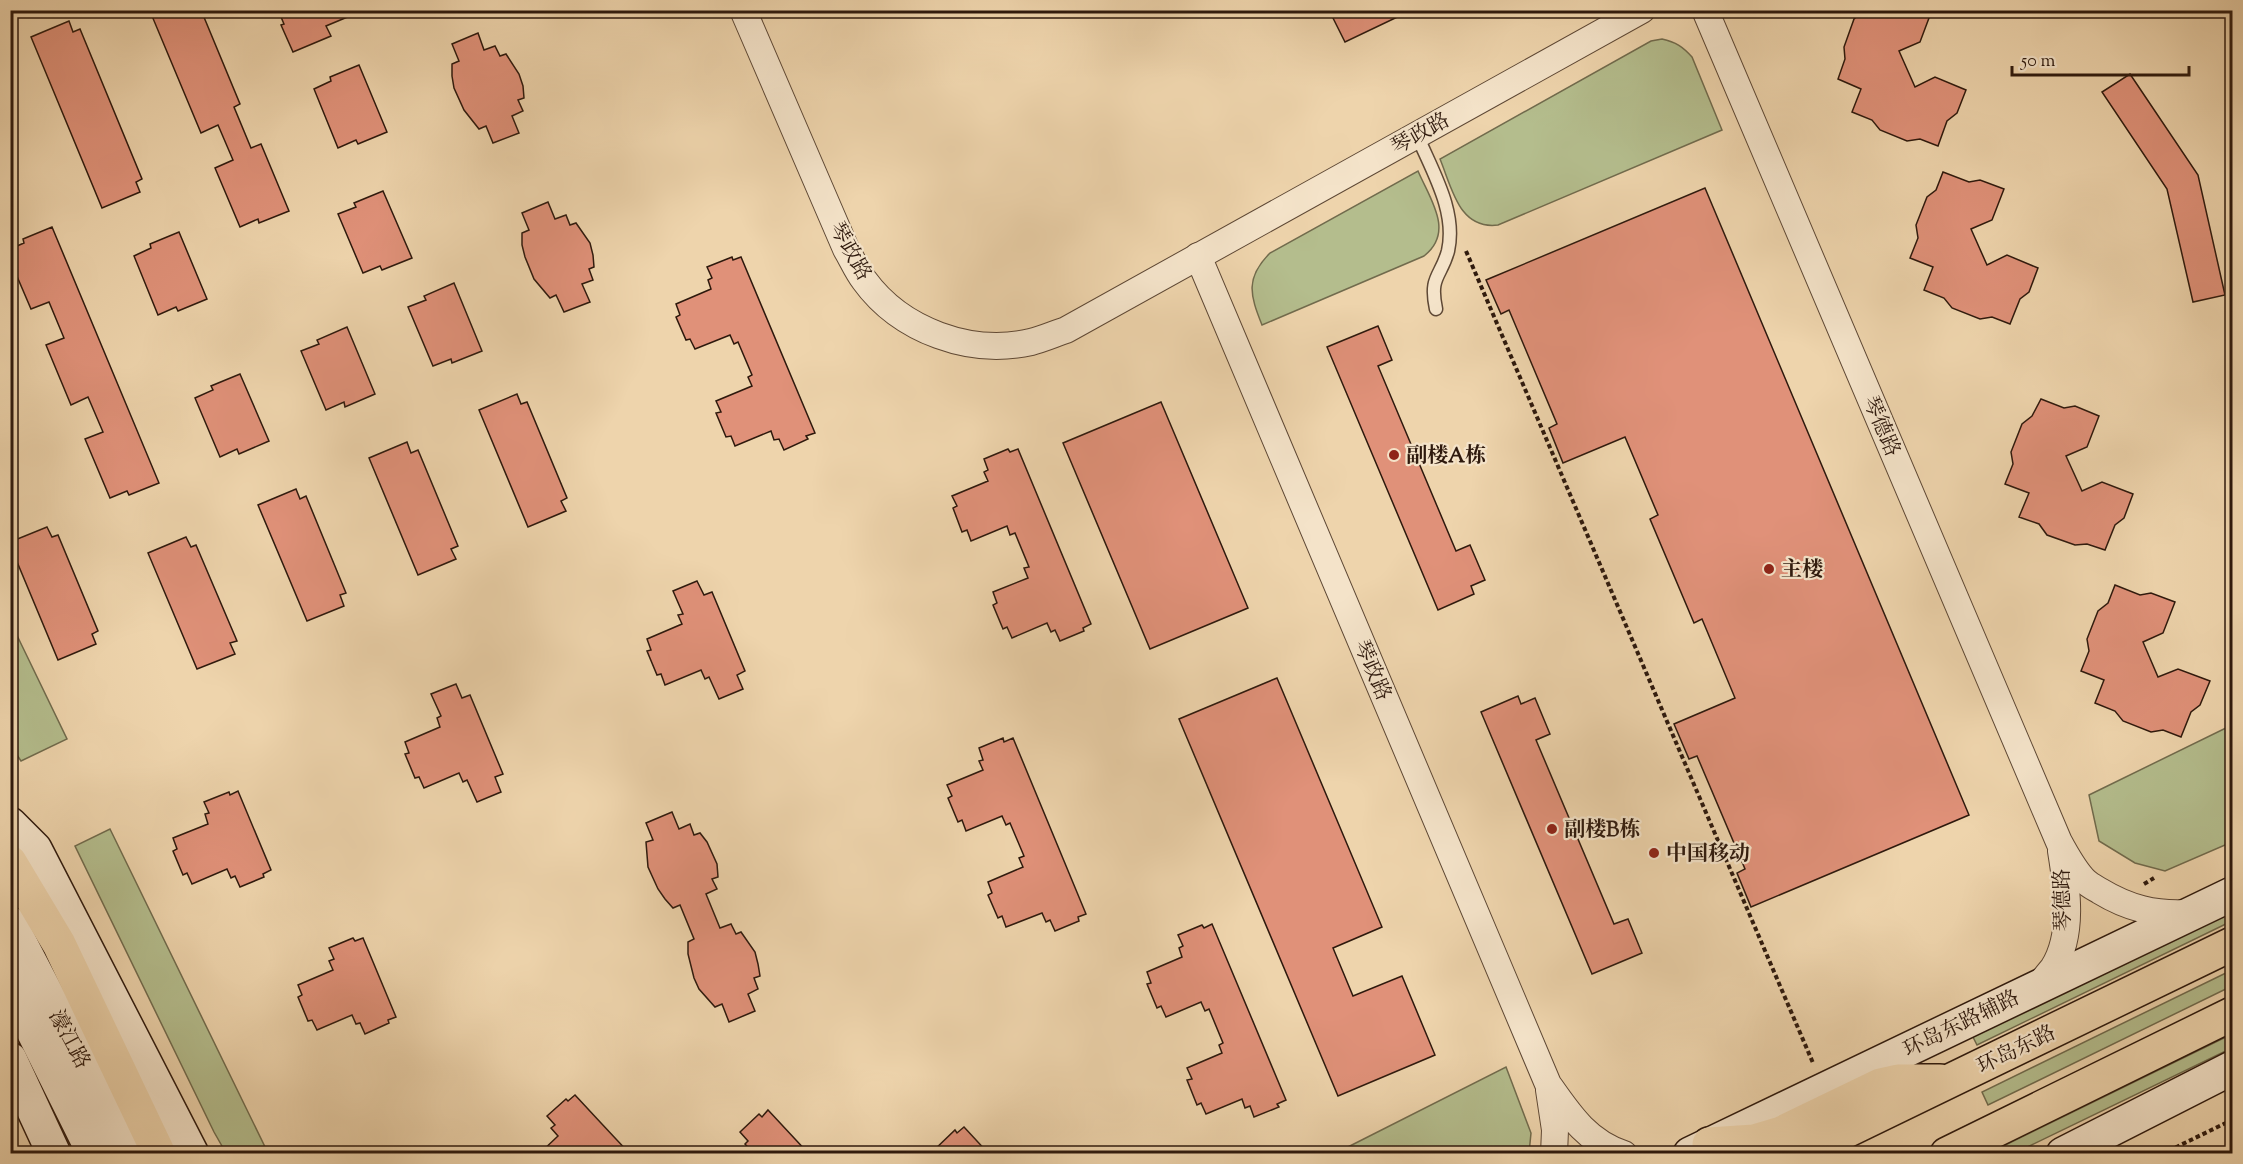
<svg xmlns="http://www.w3.org/2000/svg" width="2243" height="1164" font-family="'Sorts Mill Goudy','Noto Serif SC',serif">
	<style>
		.green { fill: #b4bd8d; stroke: #716b4d; stroke-width: 1.5 }
		.building { fill: #e09179; stroke: #2e190d; stroke-width: 1.5 }
		.lines { fill: none; stroke-linecap: round; stroke-linejoin: round }
		.service-casing { stroke: #5e4835; stroke-width: 15 }
		.minor-casing { stroke: #5e4835; stroke-width: 28 }
		.secondary-casing { stroke: #2e190d; stroke-width: 36 }
		.primary-casing { stroke: #2e190d; stroke-width: 36 }
		.path { stroke: #2e190d; stroke-width: 4; stroke-dasharray: 4.5 3; stroke-linecap: butt }
		.service { stroke: #f4e3c9; stroke-width: 12 }
		.minor { stroke: #f4e3c9; stroke-width: 26 }
		.secondary { stroke: #f4e3c9; stroke-width: 33 }
		.primary { stroke: #eed4ac; stroke-width: 33 }
		.poi-dot { fill: #8f2418; stroke: #f4e3c9; stroke-width: 2 }
		.labels { text-anchor: middle; stroke-width: 4.5; stroke-linejoin: round; paint-order: stroke }
		.street-label { font-size: 21px; fill: #2e190d; stroke: #f4e3c9 }
		.poi-label { font-size: 21px; font-weight: bold; fill: #2e190d; stroke: #f4e3c9; text-anchor: start }
	</style>
	<rect width="100%" height="100%" fill="#eed4ac"/>
	<filter id="stains"><feTurbulence type="fractalNoise" baseFrequency=".00333" numOctaves="4"/><feColorMatrix values="0 0 0 0 .2 0 0 0 0 .09 0 0 0 0 .02 0 0 0 .5 -.17"/></filter>
	<radialGradient id="worn" r=".72"><stop offset=".6" stop-color="#630" stop-opacity="0"/><stop offset="1" stop-color="#630" stop-opacity=".3"/></radialGradient>
	<g class="green">
		<path d="M1662 39C1676 42 1683 47 1692 57L1722 130 1498 225C1459 230 1452 188 1440 159L1651 41Z"/>
		<path d="M1418 171C1430 199 1455 232 1424 256L1262 325C1250 295 1245 278 1270 253Z"/>
		<polygon points="11,623 67,739 21,761 11,746"/>
		<polygon points="2232,725 2232,842 2165,871 2135,863 2099,841 2089,795"/>
		<polygon points="110,829 268,1153 226,1153 214,1132 75,846"/>
		<polygon points="2232,905 2232,921 1977,1045 1971,1033"/>
		<polygon points="2232,970 2232,986 1988,1105 1982,1092"/>
		<polygon points="2232,1034 2232,1048 2015,1153 1989,1153"/>
		<polygon points="1506,1067 1531,1133 1529,1153 1336,1153"/>
	</g>
	<g class="building">
		<polygon points="165,10 201,10 240,104 234,107 251,148 261,144 289,211 259,223 258,219 240,227 215,168 233,160 218,125 201,133 152,16"/>
		<polygon points="278,10 362,10 362,11 326,26 331,36 293,52 281,25 284,24"/>
		<polygon points="1329,10 1412,10 1345,42"/>
		<polygon points="1865,10 1932,10 1920,42 1899,51 1915,87 1935,77 1966,90 1957,113 1947,121 1938,146 1920,139 1907,141 1880,130 1872,120 1852,112 1861,89 1838,79 1845,59 1844,47 1854,19"/>
		<polygon points="69,21 73,32 80,29 142,179 136,182 140,192 102,208 31,37"/>
		<polygon points="478,33 484,50 495,46 500,56 506,54 519,74 523,86 524,98 518,100 523,111 512,116 519,133 493,143 486,126 479,129 464,110 454,88 452,76 452,64 459,61 452,44"/>
		<polygon points="359,65 387,132 358,144 356,140 338,148 314,89 331,81 330,77"/>
		<polygon points="2130,74 2198,175 2225,295 2193,302 2167,189 2102,92"/>
		<polygon points="1943,172 1969,182 1980,180 2004,189 1992,220 1971,229 1987,265 2007,255 2038,268 2029,292 2020,299 2010,324 1992,317 1980,319 1952,308 1944,298 1924,290 1933,267 1910,258 1918,238 1916,225 1927,197 1936,190"/>
		<polygon points="1705,188 1969,815 1751,907 1737,873 1745,869 1697,756 1689,759 1674,724 1735,698 1702,619 1694,623 1650,519 1658,515 1625,437 1563,463 1549,428 1557,424 1509,310 1501,314 1486,280"/>
		<polygon points="383,191 412,258 382,270 380,266 363,273 338,214 356,207 354,203"/>
		<polygon points="548,202 555,219 566,215 570,225 576,223 590,243 593,255 594,267 589,269 593,280 582,284 590,302 564,312 556,295 550,298 534,279 525,257 522,245 522,233 529,230 522,213"/>
		<polygon points="52,227 159,483 129,495 127,491 110,498 85,439 103,432 88,397 71,405 46,345 64,338 49,302 31,309 10,260 10,249 24,243 23,239"/>
		<polygon points="179,232 207,299 178,311 176,307 158,315 134,256 151,248 150,244"/>
		<polygon points="732,257 733,260 741,257 815,433 806,436 808,439 784,450 779,439 774,440 771,431 735,446 731,436 726,437 716,413 721,412 716,401 752,386 748,377 752,375 738,342 734,344 730,335 695,349 690,339 686,340 676,317 680,315 676,304 711,289 708,280 712,278 707,267"/>
		<polygon points="454,283 482,351 452,363 451,359 433,366 408,307 426,300 424,296"/>
		<polygon points="1378,326 1392,360 1378,366 1456,551 1470,545 1485,580 1471,586 1474,594 1438,610 1327,347"/>
		<polygon points="347,327 375,394 345,407 344,402 326,410 301,351 319,344 317,340"/>
		<polygon points="240,374 269,441 239,454 237,449 220,457 195,398 213,390 211,386"/>
		<polygon points="517,394 521,404 527,402 567,498 561,501 566,511 528,527 479,410"/>
		<polygon points="2041,399 2064,408 2075,406 2099,416 2087,447 2066,456 2082,491 2102,482 2133,494 2124,518 2115,525 2105,550 2087,544 2075,545 2047,535 2039,524 2019,517 2029,493 2005,484 2013,464 2011,452 2022,424 2032,416"/>
		<polygon points="1161,402 1248,608 1150,649 1063,443"/>
		<polygon points="407,442 411,453 418,450 458,546 451,549 456,559 418,575 369,458"/>
		<polygon points="1008,449 1010,452 1018,449 1091,624 1083,628 1084,631 1060,641 1055,630 1051,632 1047,623 1012,638 1007,627 1003,629 993,605 997,603 993,592 1028,578 1024,568 1029,567 1015,533 1010,535 1007,526 971,541 967,530 962,532 953,508 957,506 952,496 988,481 984,472 988,470 984,459"/>
		<polygon points="296,489 300,499 306,496 346,593 340,595 344,606 307,621 258,505"/>
		<polygon points="47,527 52,537 58,535 98,631 92,634 96,644 58,660 10,545 10,542"/>
		<polygon points="186,537 191,547 196,545 237,641 230,643 235,654 197,669 148,553"/>
		<polygon points="697,581 704,595 712,592 745,671 737,675 743,689 719,699 709,677 705,679 701,670 665,685 661,674 657,675 647,651 651,650 647,639 682,624 678,615 683,614 673,591"/>
		<polygon points="2115,585 2140,595 2151,593 2175,602 2163,633 2143,642 2158,677 2178,669 2210,681 2200,705 2191,712 2181,737 2163,730 2151,732 2123,721 2115,711 2095,703 2104,680 2081,671 2089,651 2087,639 2098,611 2108,603"/>
		<polygon points="1277,678 1382,927 1333,948 1353,996 1402,976 1435,1055 1338,1096 1179,719"/>
		<polygon points="456,684 462,698 470,695 503,774 495,777 501,792 477,802 467,780 463,782 459,773 424,788 419,777 415,778 405,754 409,753 405,742 440,727 437,718 441,716 431,694"/>
		<polygon points="1518,696 1521,704 1535,698 1550,734 1536,740 1614,924 1628,919 1642,953 1592,974 1481,712"/>
		<polygon points="1003,738 1004,742 1013,738 1086,914 1078,917 1079,921 1055,931 1050,920 1046,922 1042,913 1006,927 1002,916 998,918 988,895 992,893 988,882 1023,867 1019,858 1024,856 1010,823 1006,825 1002,816 966,831 962,820 958,822 948,798 952,796 947,785 983,770 979,761 983,760 979,748"/>
		<polygon points="238,791 271,870 263,874 264,877 240,887 235,876 231,878 227,869 192,884 187,873 183,875 173,851 177,849 173,838 208,824 205,814 209,813 204,802 229,792 230,795"/>
		<polygon points="672,812 679,829 690,824 694,835 700,833 707,842 717,864 718,877 712,879 717,889 706,894 720,928 731,924 736,934 741,932 755,952 758,964 760,976 754,978 758,989 748,994 755,1011 729,1022 722,1004 715,1007 699,989 694,978 688,954 688,942 694,939 680,905 673,908 665,899 658,889 648,867 646,842 653,840 646,823"/>
		<polygon points="1212,924 1286,1100 1277,1104 1279,1107 1254,1117 1250,1106 1245,1108 1242,1099 1206,1114 1201,1103 1197,1105 1187,1080 1192,1079 1187,1068 1222,1053 1219,1045 1223,1043 1209,1009 1205,1011 1201,1002 1166,1017 1161,1006 1157,1008 1147,984 1151,983 1147,972 1182,957 1179,948 1183,946 1178,935 1202,925 1204,928"/>
		<polygon points="353,938 355,941 363,938 396,1017 388,1020 389,1023 365,1034 360,1023 356,1024 352,1015 317,1030 312,1020 308,1021 298,997 302,995 298,985 333,970 329,961 334,959 329,948"/>
		<polygon points="575,1095 601,1123 630,1154 539,1154 558,1136 551,1128 555,1125 547,1116 566,1099 568,1101"/>
		<polygon points="768,1110 795,1139 809,1154 754,1154 745,1144 748,1141 740,1132 759,1114 762,1117"/>
		<polygon points="964,1127 989,1154 930,1154 955,1130 957,1133"/>
	</g>
	<g class="lines">
		<defs>
			<path id="service" d="M1417 135C1432 171 1457 211 1448 251 1441 277 1429 276 1436 309"/>
			<g id="minor">
				<path d="M743 10 846 249C852 259 857 271 864 280 901 331 971 356 1031 342 1043 339 1054 334 1066 330L1642 10"/>
				<path d="M1705 10 2059 842C2067 856 2074 870 2085 881 2089 885 2095 888 2100 891 2128 908 2155 915 2188 913"/>
				<path d="M1198 256 1548 1084C1569 1114 1587 1142 1624 1154"/>
				<path d="M2038 987C2043 980 2048 974 2053 968 2074 935 2067 888 2061 851"/>
				<polyline points="1549,1090 1555,1130 1554,1154"/>
			</g>
			<g id="secondary">
				<polyline points="10,824 35,849 192,1154"/>
				<polyline points="10,923 130,1154"/>
				<polyline points="10,985 94,1154"/>
				<polyline points="10,1059 54,1154"/>
				<polyline points="1690,1154 2232,894"/>
				<polyline points="2063,1154 2232,1068"/>
			</g>
			<g id="primary">
				<polyline points="10,862 59,944 159,1154"/>
				<polyline points="1709,1144 1754,1141 1781,1133 1880,1085 1898,1081 1940,1081"/>
				<polyline points="1799,1154 2232,944"/>
				<polyline points="1947,1154 2232,1014"/>
			</g>
		</defs>
		<use href="#service" class="service-casing"/>
		<use href="#minor" class="minor-casing"/>
		<use href="#secondary" class="secondary-casing"/>
		<use href="#primary" class="primary-casing"/>
		<g class="path">
			<polyline points="1466,251 1813,1063"/>
			<polyline points="2144,884 2154,878"/>
			<polyline points="2162,1154 2232,1120"/>
		</g>
		<use href="#service" class="service"/>
		<use href="#minor" class="minor"/>
		<use href="#secondary" class="secondary"/>
		<use href="#primary" class="primary"/>
	</g>
	<g class="poi-dot">
		<circle cx="1394" cy="455" r="6"/>
		<circle cx="1769" cy="569" r="6"/>
		<circle cx="1552" cy="829" r="6"/>
		<circle cx="1654" cy="853" r="6"/>
	</g>
	<g class="labels">
		<g class="street-label">
			<text transform="translate(1420 133) rotate(-29)" y="7">琴政路</text>
			<text transform="translate(851 251) rotate(61)" y="7">琴政路</text>
			<text transform="translate(1882 426) rotate(67)" y="7">琴德路</text>
			<text transform="translate(1373 670) rotate(67)" y="7">琴政路</text>
			<text transform="translate(2062 900) rotate(-91)" y="7">琴德路</text>
			<text transform="translate(1961 1023) rotate(-26)" y="7">环岛东路辅路</text>
			<text transform="translate(70 1039) rotate(62)" y="7">濠江路</text>
			<text transform="translate(2016 1049) rotate(-26)" y="7">环岛东路</text>
		</g>
		<g class="poi-label">
			<text x="1406" y="462">副楼A栋</text>
			<text x="1781" y="576">主楼</text>
			<text x="1564" y="836">副楼B栋</text>
			<text x="1666" y="860">中国移动</text>
		</g>
	</g>
	<rect width="2243" height="1164" fill="none" stroke="#eed4ac" stroke-width="36"/>
	<rect x="12" y="12" width="2219" height="1140" fill="none" stroke="#2e190d" stroke-width="3"/>
	<rect x="18" y="18" width="2207" height="1128" fill="none" stroke="#2e190d" stroke-width="1.5"/>
	<path d="M2012 66v9h177v-9" fill="none" stroke="#2e190d" stroke-width="3"/>
	<text x="2021" y="66" font-size="18" fill="#2e190d" stroke="#f4e3c9" stroke-width="4.5" paint-order="stroke">50 m</text>
	<rect width="100%" height="100%" filter="url(#stains)"/>
	<rect width="100%" height="100%" fill="url(#worn)"/>
</svg>
